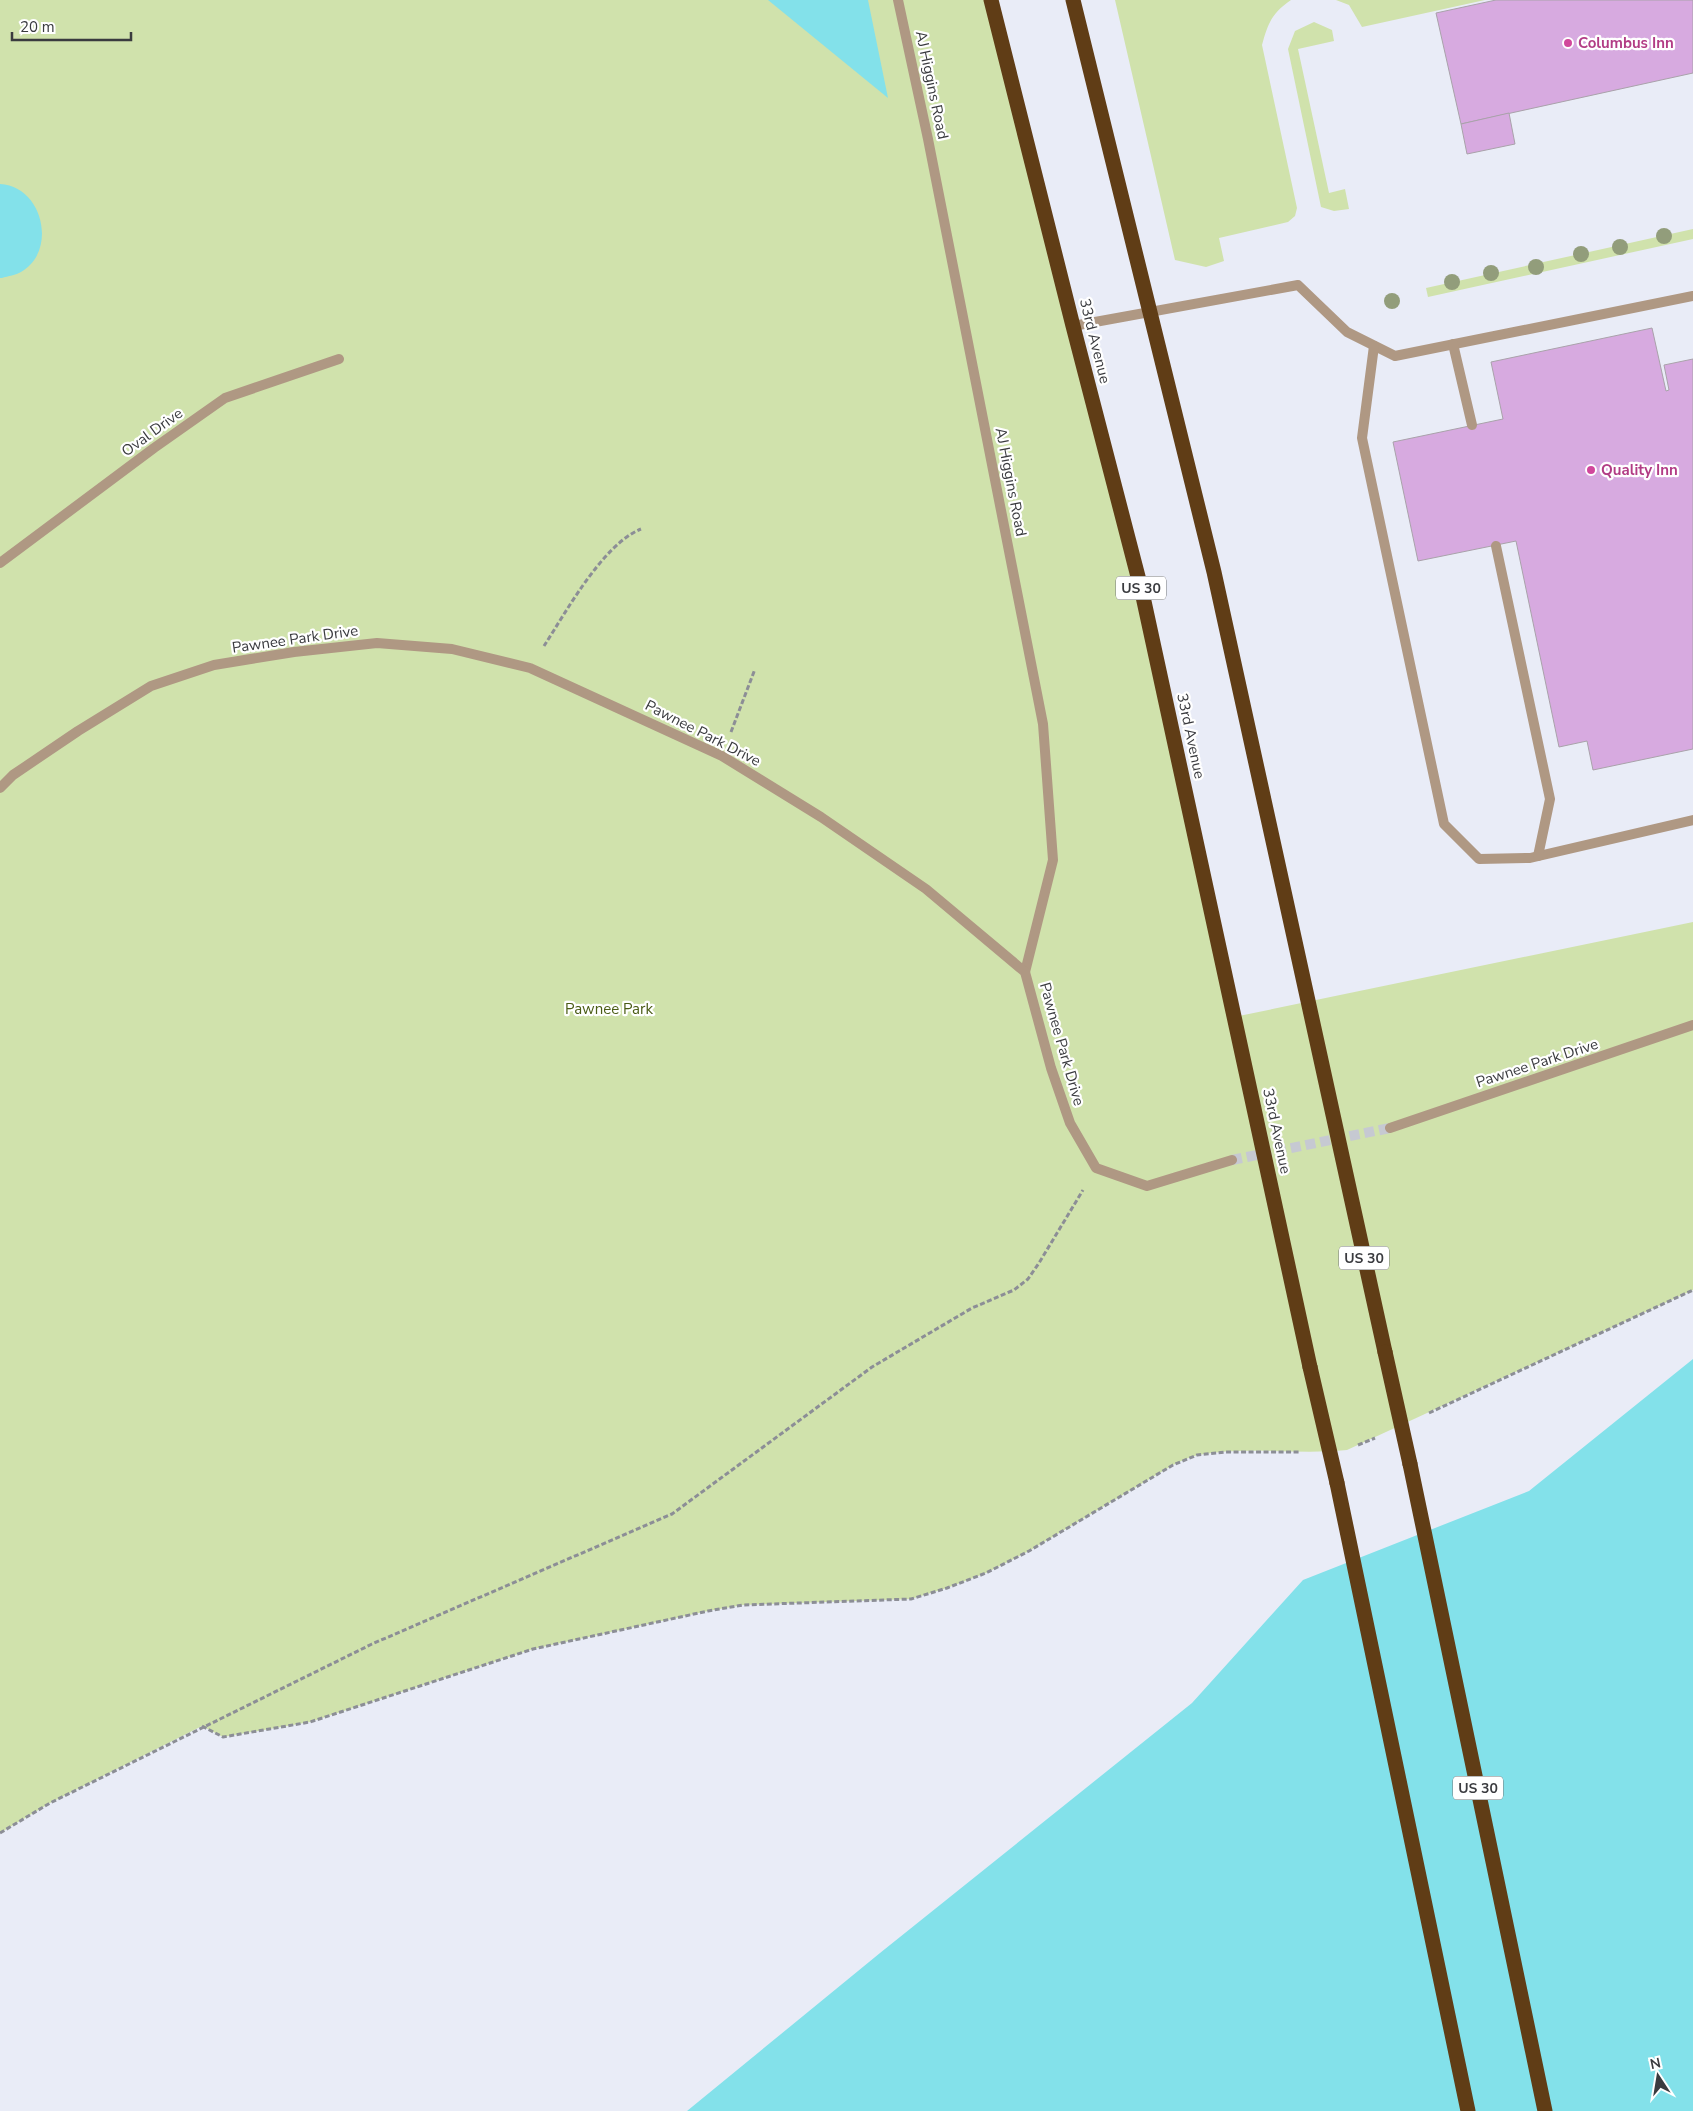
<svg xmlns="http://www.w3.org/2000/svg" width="1693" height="2111" font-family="'Nunito Sans',sans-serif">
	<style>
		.green { fill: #d0e2ac }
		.water { fill: #83e1ea }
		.building { fill: #d7aae0; stroke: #a9a2aa }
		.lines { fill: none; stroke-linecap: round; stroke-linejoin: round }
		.street-tunnel { stroke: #c6c9d2; stroke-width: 10; stroke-dasharray: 10 5; stroke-linecap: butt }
		.path { stroke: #8c8e96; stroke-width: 3; stroke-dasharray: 5 2.5; stroke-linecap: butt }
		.lane { stroke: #af9883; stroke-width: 10 }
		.street { stroke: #af9883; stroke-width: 10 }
		.highway { stroke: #603d16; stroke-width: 15 }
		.highway-bridge { stroke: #603d16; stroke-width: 15 }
		.tree { fill: #929d7b }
		.hotel-dot { fill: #d1479c; stroke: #fff; stroke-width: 2 }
		.labels { text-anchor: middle; stroke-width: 4.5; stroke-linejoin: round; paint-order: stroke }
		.shield { fill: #fff; stroke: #757679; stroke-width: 1 }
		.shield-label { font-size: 14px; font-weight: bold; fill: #3a3b3f }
		.hotel-label { font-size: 15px; font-weight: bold; fill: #b23c85; stroke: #fff; text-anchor: start }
		.street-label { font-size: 15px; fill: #3a3b3f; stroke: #fff }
		.park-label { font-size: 15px; fill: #4a5c15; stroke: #fff }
	</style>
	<rect width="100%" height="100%" fill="#e9ecf7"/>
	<g class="green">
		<path d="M0 0H991L1073 326 1234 1017 1693 922V1290L1347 1450C1298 1455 1247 1446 1198 1455 1190 1457 1181 1461 1173 1465L1029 1551 986 1573 947 1588 911 1599 743 1605 708 1611 533 1649 310 1722 223 1737 202 1726 50 1803 0 1833Z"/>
		<path d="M1115 0H1291C1272 13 1268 23 1262 45L1297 208 1295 216 1288 222 1219 238 1224 261 1206 267 1175 260Z"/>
		<polygon points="1336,0 1485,0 1362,27 1349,5"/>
		<polygon points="1314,22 1332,30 1334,41 1298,49 1329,193 1345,189 1349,209 1334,211 1321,207 1288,49 1295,31"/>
		<polygon points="1693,229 1693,239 1428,297 1426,288"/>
	</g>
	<g class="water">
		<polygon points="768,0 868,0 888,98"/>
		<path d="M0 184C43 186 58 251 21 272 16 275 8 276 2 278H0Z"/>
		<polygon points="1693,1359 1693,2111 687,2111 880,1953 1192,1703 1303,1580 1529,1491"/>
	</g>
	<g class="building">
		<polygon points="1496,0 1693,0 1693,73 1461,124 1436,13"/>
		<polygon points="1509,113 1515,144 1467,154 1461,124"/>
		<polygon points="1652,328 1666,391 1669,390 1664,365 1693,359 1693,749 1593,770 1587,741 1559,747 1516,541 1418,561 1393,442 1503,419 1491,362"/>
	</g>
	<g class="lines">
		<polyline class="street-tunnel" points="1232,1160 1390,1128"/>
		<g class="path">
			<path d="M544 646C566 612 603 544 641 529"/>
			<polyline points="731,732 755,669"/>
			<polyline points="1429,1413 1693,1290"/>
			<polyline points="1358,1445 1375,1438"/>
			<polyline points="202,1726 223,1737 310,1722 533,1649 708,1611 743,1605 911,1599 947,1588 986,1573 1029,1551 1173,1465 1197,1455 1226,1452 1301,1452"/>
			<polyline points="0,1833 50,1803 372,1644 672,1514 872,1367 972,1308 1014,1290 1028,1279 1039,1263 1083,1190"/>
		</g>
		<g class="lane">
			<polyline points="1073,326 1298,285 1347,332 1395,356 1693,296"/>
			<polyline points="1453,344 1472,425"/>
			<polyline points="1374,346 1362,438 1444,824 1479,859 1530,858 1693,820"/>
			<polyline points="1496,546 1550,799 1538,856"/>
		</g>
		<g class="street">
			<polyline points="898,0 928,139 1043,724 1053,860 1025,972"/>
			<polyline points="0,563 154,448 225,398 339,359"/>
			<polyline points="0,788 13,775 78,731 151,686 214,665 294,652 377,643 452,649 530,668 722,756 821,817 926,889 1025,972 1051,1068 1070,1123 1096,1168 1147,1186 1232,1160"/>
			<polyline points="1390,1128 1693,1025"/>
		</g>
		<g class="highway">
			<polyline points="991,0 1073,326 1142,592 1310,1367"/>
			<polyline points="1073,0 1214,572 1385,1352"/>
			<polyline points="1410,1464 1545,2111"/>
			<polyline points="1337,1483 1468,2111"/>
		</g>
		<g class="highway-bridge">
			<polyline points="1385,1352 1410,1464"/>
			<polyline points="1310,1367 1337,1483"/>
		</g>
	</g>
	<g class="tree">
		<circle cx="1664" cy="236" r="8"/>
		<circle cx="1620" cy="247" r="8"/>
		<circle cx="1581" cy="254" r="8"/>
		<circle cx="1536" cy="267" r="8"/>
		<circle cx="1491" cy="273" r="8"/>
		<circle cx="1452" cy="282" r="8"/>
		<circle cx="1392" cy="301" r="8"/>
	</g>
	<g class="hotel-dot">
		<circle cx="1568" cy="43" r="5"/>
		<circle cx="1591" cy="470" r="5"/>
	</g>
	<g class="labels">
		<g class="shield">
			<rect x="1116" y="576.5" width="50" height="23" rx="4"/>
			<rect x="1339" y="1246.5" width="50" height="23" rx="4"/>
			<rect x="1453" y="1776.5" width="50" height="23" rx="4"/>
		</g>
		<g class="shield-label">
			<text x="1141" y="593">US 30</text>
			<text x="1364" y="1263">US 30</text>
			<text x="1478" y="1793">US 30</text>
		</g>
		<g class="hotel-label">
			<text x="1578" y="48">Columbus Inn</text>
			<text x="1601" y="475">Quality Inn</text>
		</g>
		<g class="street-label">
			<text transform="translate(932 85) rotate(78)" y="5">AJ Higgins Road</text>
			<text transform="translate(1095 341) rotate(76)" y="5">33rd Avenue</text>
			<text transform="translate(152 432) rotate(-36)" y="5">Oval Drive</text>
			<text transform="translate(1011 482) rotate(79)" y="5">AJ Higgins Road</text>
			<text transform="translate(295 639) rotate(-8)" y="5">Pawnee Park Drive</text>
			<text transform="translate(703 733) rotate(27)" y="5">Pawnee Park Drive</text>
			<text transform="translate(1191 736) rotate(78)" y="5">33rd Avenue</text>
			<text transform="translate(1062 1044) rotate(74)" y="5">Pawnee Park Drive</text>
			<text transform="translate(1537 1063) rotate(-18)" y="5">Pawnee Park Drive</text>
			<text transform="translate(1277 1131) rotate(78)" y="5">33rd Avenue</text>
		</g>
		<g class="park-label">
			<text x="609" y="1014">Pawnee Park</text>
		</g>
	</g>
	<g transform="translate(1658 2076) rotate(348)" stroke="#ffffff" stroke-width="4" paint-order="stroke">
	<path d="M0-4L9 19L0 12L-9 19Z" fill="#3a3b3f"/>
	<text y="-8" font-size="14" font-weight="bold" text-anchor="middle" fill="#3a3b3f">N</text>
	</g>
	<path d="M12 32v8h119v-8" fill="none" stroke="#3a3b3f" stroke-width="2.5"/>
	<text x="20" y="32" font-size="15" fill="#3a3b3f" stroke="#ffffff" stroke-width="4" paint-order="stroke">20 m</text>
</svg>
